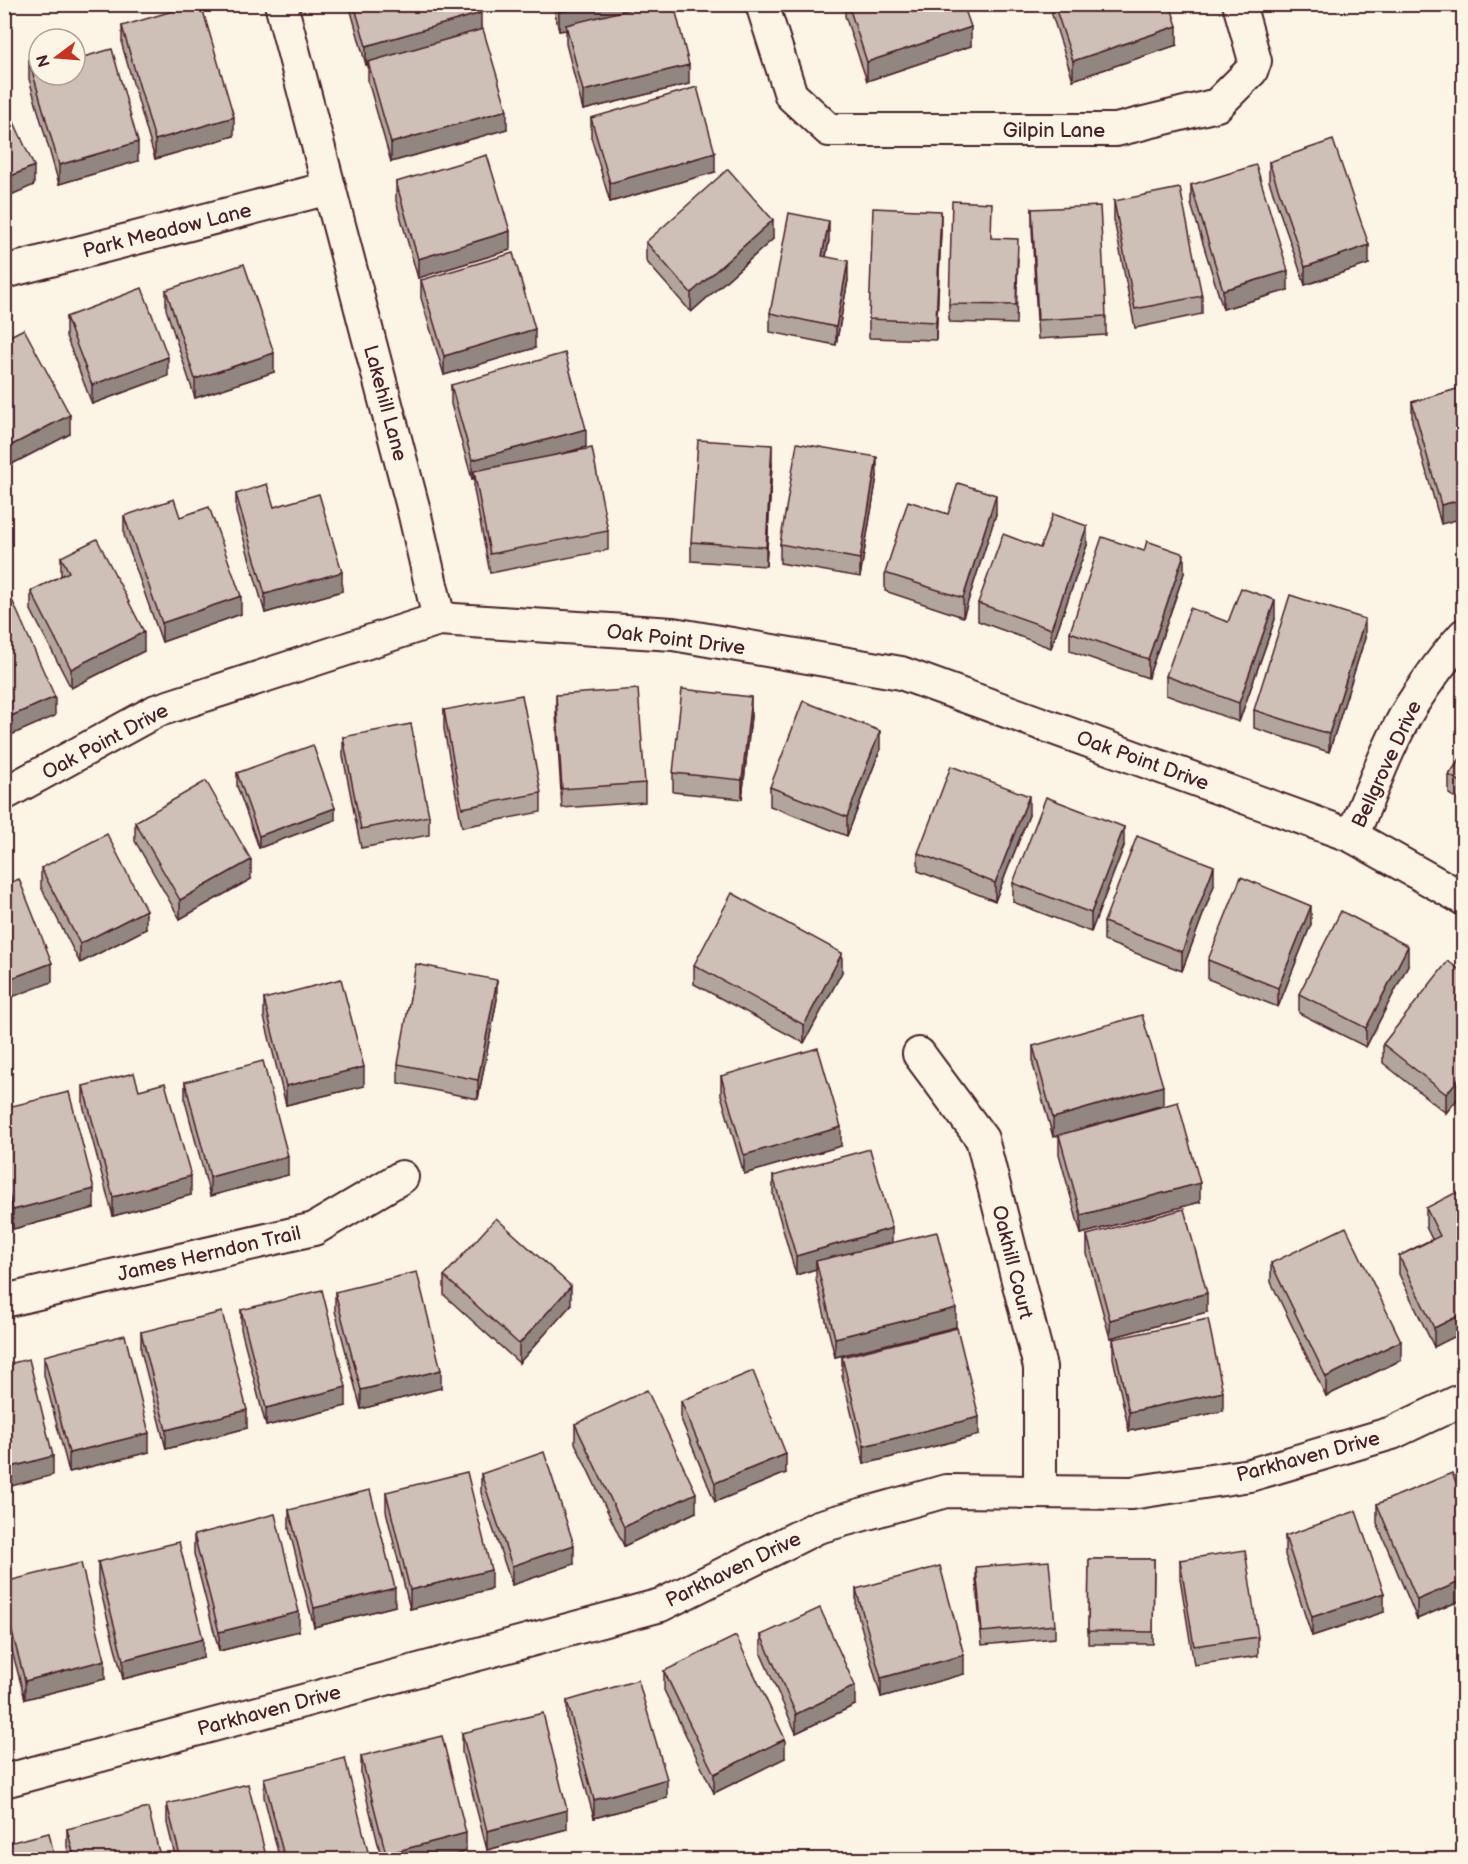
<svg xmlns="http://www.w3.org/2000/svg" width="1468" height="1864" font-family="'Balsamiq Sans',sans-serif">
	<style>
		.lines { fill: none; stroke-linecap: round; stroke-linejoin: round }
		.minor-casing { stroke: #4a1f2b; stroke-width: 36 }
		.minor { stroke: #fcf5e5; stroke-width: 32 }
		.wall { fill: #b2a59d; stroke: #4a1f2b; stroke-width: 1.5 }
		.shaded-wall { fill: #918680; stroke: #4a1f2b; stroke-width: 1.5 }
		.building { fill: #cfc0b7; stroke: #4a1f2b; stroke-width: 1.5 }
		.labels { text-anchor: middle; stroke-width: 4.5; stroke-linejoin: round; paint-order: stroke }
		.street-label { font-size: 20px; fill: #4a1f2b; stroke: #fcf5e5 }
	</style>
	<rect width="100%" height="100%" fill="#fcf5e5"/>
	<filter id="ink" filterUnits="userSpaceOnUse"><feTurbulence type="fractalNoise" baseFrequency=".0167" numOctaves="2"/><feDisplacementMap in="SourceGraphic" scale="12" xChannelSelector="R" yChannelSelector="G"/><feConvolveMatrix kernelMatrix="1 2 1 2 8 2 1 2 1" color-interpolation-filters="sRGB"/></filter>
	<g filter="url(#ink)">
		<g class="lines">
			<defs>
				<g id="minor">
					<polyline points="281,4 413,507 439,619"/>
					<polyline points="762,4 791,95 829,130 1116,130 1217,105 1251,71 1255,61 1239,4"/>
					<polyline points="4,272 329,188"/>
					<polyline points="4,794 156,711 439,619 673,634 901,673 1352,836 1464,899"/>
					<path d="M1352 836C1371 793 1387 746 1411 706 1427 681 1444 657 1464 635"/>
					<polyline points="919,1054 982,1139 1040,1367 1040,1492"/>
					<polyline points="4,1301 314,1229 402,1177"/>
					<polyline points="4,1781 661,1605 818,1527 946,1491 1131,1493 1250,1475 1392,1433 1464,1399"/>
				</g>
			</defs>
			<use href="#minor" class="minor-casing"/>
			<use href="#minor" class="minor"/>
		</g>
		<g class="wall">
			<polygon points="349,4 479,4 481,29 507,129 391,162 368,81 368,64 366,65"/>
			<polygon points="553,4 674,4 689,84 583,110 566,44 566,30 559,31"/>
			<polygon points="845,4 963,4 971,46 867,81 845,16"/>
			<polygon points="1052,4 1170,4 1177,45 1073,80 1052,15"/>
			<polygon points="122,26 234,136 155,159 122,45"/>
			<polygon points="29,60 138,161 59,184 29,79"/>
			<polygon points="591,118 715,172 610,202 591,137"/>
			<polygon points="1269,162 1369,264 1305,285 1269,181"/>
			<polygon points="396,182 510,250 418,278 396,201"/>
			<polygon points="1191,185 1288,290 1223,309 1191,204"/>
			<polygon points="1114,201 1202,296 1202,314 1135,328 1114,220"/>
			<polygon points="1032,209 1106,316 1106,335 1038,339 1032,228"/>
			<polygon points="941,230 936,340 869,338 869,319"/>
			<polygon points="992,238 1018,258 1016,324 949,322 949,304"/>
			<polygon points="773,239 691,312 646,261 646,242"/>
			<polygon points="829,240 826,257 848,280 836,345 770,332 770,313"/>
			<polygon points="421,280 535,348 444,375 421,298"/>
			<polygon points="166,290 274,372 195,398 166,309"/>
			<polygon points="66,317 168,376 92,404 66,336"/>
			<polygon points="4,339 70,434 10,465 4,455"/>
			<polygon points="451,385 586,447 563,454 608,531 608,550 490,573 474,490 474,478 472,479 451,404"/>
			<polygon points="1464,387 1441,524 1412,421 1412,402"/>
			<polygon points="772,464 766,566 691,561 691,542"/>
			<polygon points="877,476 860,577 780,563 780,544"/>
			<polygon points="236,494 274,507 342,591 265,613 236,512"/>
			<polygon points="948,514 996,514 963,617 885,591 885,573"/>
			<polygon points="124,516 180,517 241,614 162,642 124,535"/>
			<polygon points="1087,545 1051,648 978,621 978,603 1040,548"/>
			<polygon points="61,557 144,651 71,688 31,610 31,591 61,576"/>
			<polygon points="1184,573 1148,678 1070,651 1070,632"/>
			<polygon points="1275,619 1239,722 1166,695 1166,676 1228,622"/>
			<polygon points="1365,638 1329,752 1254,728 1254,710"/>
			<polygon points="556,695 645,783 645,802 562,808 556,714"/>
			<polygon points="444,710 541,793 541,812 462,827 444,729"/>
			<polygon points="751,716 742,799 673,792 673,773"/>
			<polygon points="343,737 429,816 429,835 361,848 343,756"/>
			<polygon points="880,750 847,836 770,806 770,787"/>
			<polygon points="1464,753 1464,803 1449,794 1449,775"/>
			<polygon points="237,773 335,820 259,848 237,786"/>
			<polygon points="1029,815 995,901 918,871 918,853"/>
			<polygon points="135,822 251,879 180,919 135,841"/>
			<polygon points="1124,846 1091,932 1013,902 1013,883"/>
			<polygon points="41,868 146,929 80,963 41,887"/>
			<polygon points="1214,885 1182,971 1104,941 1104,922"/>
			<polygon points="1311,924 1278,1007 1208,979 1208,960"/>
			<polygon points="694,965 842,972 804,1043 694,984"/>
			<polygon points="1408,965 1366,1047 1299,1013 1299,994"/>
			<polygon points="1464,973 1464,1091 1446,1113 1383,1063 1383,1044"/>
			<polygon points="264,999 364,1086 286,1105 264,1017"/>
			<polygon points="497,999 478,1099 398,1083 398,1064"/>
			<polygon points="1033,1046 1163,1105 1070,1132 1200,1202 1081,1234 1059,1154 1059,1135 1053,1137 1033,1065"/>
			<polygon points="721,1076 841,1146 744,1174 721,1095"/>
			<polygon points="185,1082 288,1175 210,1196 185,1101"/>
			<polygon points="83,1086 139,1090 191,1195 113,1216 83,1105"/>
			<polygon points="4,1108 94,1208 13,1229 4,1194"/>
			<polygon points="773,1176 892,1243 956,1327 835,1357 816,1280 816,1269 796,1275 773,1195"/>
			<polygon points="1464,1205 1434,1347 1399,1274 1399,1256 1432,1239 1426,1227 1426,1208"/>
			<polygon points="1087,1235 1207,1312 1110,1338 1087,1254"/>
			<polygon points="1271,1263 1401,1360 1326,1396 1271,1282"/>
			<polygon points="444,1276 571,1305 519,1363 444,1295"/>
			<polygon points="335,1292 441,1388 361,1409 335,1311"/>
			<polygon points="241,1310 346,1406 266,1426 241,1329"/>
			<polygon points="141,1332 247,1428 166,1449 141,1351"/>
			<polygon points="1113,1339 1223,1411 1129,1431 1113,1358"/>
			<polygon points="44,1356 149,1452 69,1472 44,1375"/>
			<polygon points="842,1357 979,1435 864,1464 842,1375"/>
			<polygon points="681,1401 786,1473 715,1502 681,1419"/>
			<polygon points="575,1424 696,1512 624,1546 575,1443"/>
			<polygon points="481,1474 574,1564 512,1585 481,1493"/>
			<polygon points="386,1492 491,1589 410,1609 386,1511"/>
			<polygon points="1464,1501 1464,1599 1417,1619 1377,1523 1377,1504"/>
			<polygon points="289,1510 395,1606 314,1627 289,1529"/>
			<polygon points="194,1535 299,1631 219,1651 194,1554"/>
			<polygon points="1285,1536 1384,1612 1312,1636 1285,1555"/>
			<polygon points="1089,1559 1154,1559 1153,1644 1088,1644"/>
			<polygon points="1180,1560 1258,1637 1258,1656 1194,1665 1180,1578"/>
			<polygon points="98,1562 203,1658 123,1679 98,1581"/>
			<polygon points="976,1567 1055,1625 1055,1638 982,1645 976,1580"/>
			<polygon points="4,1582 105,1679 25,1699 4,1621"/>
			<polygon points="856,1589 964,1674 881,1697 856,1608"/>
			<polygon points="761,1635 855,1705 796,1733 761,1654"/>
			<polygon points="664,1671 785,1758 714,1793 664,1690"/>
			<polygon points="567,1701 667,1798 594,1818 567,1719"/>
			<polygon points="462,1733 567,1829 487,1850 462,1752"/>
			<polygon points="361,1756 466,1852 438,1860 382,1860 361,1775"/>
			<polygon points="264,1778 369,1860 280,1860 264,1797"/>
			<polygon points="167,1804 267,1860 176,1860 167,1823"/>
			<polygon points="67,1829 161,1860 70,1860 67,1847"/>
		</g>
		<g class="shaded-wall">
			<polygon points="592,4 666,4 566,25 566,30 559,31 559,12"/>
			<polygon points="481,13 481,32 368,62 368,64 366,65 366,46"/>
			<polygon points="1177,26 1177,45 1073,80 1073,61"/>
			<polygon points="971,27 971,46 867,81 867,62"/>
			<polygon points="689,65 689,84 583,110 583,91"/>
			<polygon points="507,110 507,129 391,162 391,143"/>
			<polygon points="234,117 234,136 155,159 155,140"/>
			<polygon points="138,142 138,161 59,184 59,165"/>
			<polygon points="715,153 715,172 610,202 610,183"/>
			<polygon points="34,166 34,185 4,198 4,179"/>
			<polygon points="941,211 941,230 936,340 936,322"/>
			<polygon points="773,220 773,239 691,312 691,293"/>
			<polygon points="829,221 829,240 822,275 822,256"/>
			<polygon points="510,231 510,250 418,278 418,259"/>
			<polygon points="1369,245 1369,264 1305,285 1305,267"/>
			<polygon points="848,261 848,280 836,345 836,327"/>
			<polygon points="1288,271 1288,290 1223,309 1223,290"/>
			<polygon points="535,329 535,348 444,375 444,356"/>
			<polygon points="274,353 274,372 195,398 195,379"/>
			<polygon points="168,357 168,376 92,404 92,385"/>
			<polygon points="70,415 70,434 10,465 10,446"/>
			<polygon points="586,429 586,447 475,478 474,471 474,478 472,479 472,460"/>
			<polygon points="772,445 772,464 766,566 766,547"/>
			<polygon points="877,457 877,476 860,577 860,559"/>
			<polygon points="996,495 996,514 963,617 963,598"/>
			<polygon points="1464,499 1464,518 1441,524 1441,505"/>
			<polygon points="1087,526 1087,545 1051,648 1051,629"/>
			<polygon points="1184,554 1184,573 1148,678 1148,659"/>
			<polygon points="342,572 342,591 265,613 265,594"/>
			<polygon points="241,596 241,614 162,642 162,623"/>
			<polygon points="1275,600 1275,619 1239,722 1239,703"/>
			<polygon points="1365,619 1365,638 1329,752 1329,734"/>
			<polygon points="144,632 144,651 71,688 71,669"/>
			<polygon points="55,697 55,716 4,738 4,719"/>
			<polygon points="751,697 751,716 742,799 742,780"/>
			<polygon points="880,731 880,750 847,836 847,817"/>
			<polygon points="1029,796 1029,815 995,901 995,883"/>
			<polygon points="335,808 335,820 259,848 259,836"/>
			<polygon points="1124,827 1124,846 1091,932 1091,913"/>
			<polygon points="251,860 251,879 180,919 180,900"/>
			<polygon points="1214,866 1214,885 1182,971 1182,952"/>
			<polygon points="1311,906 1311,924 1278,1007 1278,988"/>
			<polygon points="146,910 146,929 80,963 80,944"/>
			<polygon points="1408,946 1408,965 1366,1047 1366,1028"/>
			<polygon points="842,953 842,972 804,1043 804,1025"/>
			<polygon points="52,963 52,982 4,1000 4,981"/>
			<polygon points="497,980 497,999 478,1099 478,1080"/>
			<polygon points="364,1067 364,1086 286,1105 286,1086"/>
			<polygon points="1464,1072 1464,1091 1446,1113 1446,1094"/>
			<polygon points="1163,1086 1163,1105 1053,1137 1053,1118"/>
			<polygon points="841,1127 841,1146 744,1174 744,1155"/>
			<polygon points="288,1156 288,1175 210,1196 210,1177"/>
			<polygon points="191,1176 191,1195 113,1216 113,1197"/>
			<polygon points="1200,1183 1200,1202 1081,1234 1081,1215"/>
			<polygon points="94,1189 94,1208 13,1229 13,1210"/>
			<polygon points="892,1228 892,1247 816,1261 816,1269 796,1275 796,1256"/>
			<polygon points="571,1286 571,1305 519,1363 519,1344"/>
			<polygon points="1207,1293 1207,1312 1110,1338 1110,1320"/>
			<polygon points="956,1308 956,1327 835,1357 835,1338"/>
			<polygon points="1464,1313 1464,1332 1434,1347 1434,1328"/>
			<polygon points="1401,1341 1401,1360 1326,1396 1326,1377"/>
			<polygon points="441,1370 441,1388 361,1409 361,1390"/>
			<polygon points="346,1387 346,1406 266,1426 266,1408"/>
			<polygon points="1223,1392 1223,1411 1129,1431 1129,1412"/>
			<polygon points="247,1410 247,1428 166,1449 166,1430"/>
			<polygon points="979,1417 979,1435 864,1464 864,1446"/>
			<polygon points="149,1433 149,1452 69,1472 69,1453"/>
			<polygon points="786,1454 786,1473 715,1502 715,1483"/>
			<polygon points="53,1456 53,1475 4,1488 4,1469"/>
			<polygon points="696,1493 696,1512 624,1546 624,1527"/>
			<polygon points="574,1545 574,1564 512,1585 512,1566"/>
			<polygon points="491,1570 491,1589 410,1609 410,1590"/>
			<polygon points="1464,1580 1464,1599 1417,1619 1417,1600"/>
			<polygon points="395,1588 395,1606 314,1627 314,1608"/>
			<polygon points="1384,1593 1384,1612 1312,1636 1312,1617"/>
			<polygon points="299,1612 299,1631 219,1651 219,1632"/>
			<polygon points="203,1639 203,1658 123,1679 123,1660"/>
			<polygon points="964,1655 964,1674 881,1697 881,1678"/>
			<polygon points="105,1660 105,1679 25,1699 25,1681"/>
			<rect x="4" y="1685" width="1" height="19"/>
			<polygon points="855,1686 855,1705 796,1733 796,1714"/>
			<polygon points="785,1739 785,1758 714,1793 714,1774"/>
			<polygon points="667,1779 667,1798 594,1818 594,1800"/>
			<polygon points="567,1810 567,1829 487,1850 487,1831"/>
			<polygon points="466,1833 466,1852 438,1860 386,1860 386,1854"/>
			<polygon points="369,1856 369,1860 353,1860"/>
		</g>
		<g class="building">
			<polygon points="196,4 201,4 234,117 155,140 122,26"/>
			<polygon points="354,4 479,4 481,13 366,46"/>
			<polygon points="557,4 592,4 559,12"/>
			<polygon points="651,4 674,4 689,65 583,91 566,25"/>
			<polygon points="848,4 963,4 971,27 867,62"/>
			<polygon points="1054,4 1170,4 1177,26 1073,61"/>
			<polygon points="483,29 507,110 391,143 368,62"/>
			<polygon points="112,49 138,142 59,165 29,60 39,57 39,75 75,75 75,54 76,59"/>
			<polygon points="697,87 715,153 610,183 591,118"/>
			<polygon points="4,100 34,166 4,179"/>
			<polygon points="1333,140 1369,245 1305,267 1269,162"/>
			<polygon points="487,155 510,231 418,259 396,182"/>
			<polygon points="1256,165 1288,271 1223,290 1191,185"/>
			<polygon points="728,169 773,220 691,293 646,242"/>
			<polygon points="1180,188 1202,296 1135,309 1114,201"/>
			<polygon points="952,201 992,203 991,238 1018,239 1016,305 949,304"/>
			<polygon points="1100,206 1106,316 1038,320 1032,209"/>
			<polygon points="873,208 941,211 936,322 869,319"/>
			<polygon points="789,213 829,221 822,256 848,261 836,327 770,313"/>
			<polygon points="513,253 535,329 444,356 421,280"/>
			<polygon points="244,264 274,353 195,379 166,290"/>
			<polygon points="142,288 168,357 92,385 66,317"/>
			<polygon points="24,329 70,415 10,446 4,436 4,339"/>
			<polygon points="565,353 586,429 472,460 451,385"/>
			<polygon points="1464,387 1464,499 1441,505 1412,402"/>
			<polygon points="698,440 772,445 766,547 691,542"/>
			<polygon points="797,443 877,457 860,559 780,544"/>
			<polygon points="592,448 608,531 490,554 474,471"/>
			<polygon points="958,483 996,495 963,598 885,573 908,501 948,514"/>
			<polygon points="267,484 274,507 319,494 342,572 265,594 236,494"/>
			<polygon points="174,499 180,517 209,507 241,596 162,623 124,516"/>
			<polygon points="1053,514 1087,526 1051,629 978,603 1003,534 1040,548"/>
			<polygon points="1102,537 1144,551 1147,541 1184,554 1148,659 1070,632"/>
			<polygon points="97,539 144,632 71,669 31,591 69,572 61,557"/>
			<polygon points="1241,588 1275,600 1239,703 1166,676 1190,608 1228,622"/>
			<polygon points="1290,595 1365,619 1329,734 1254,710"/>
			<polygon points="13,602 55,697 4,719 4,606"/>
			<polygon points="638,689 645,783 562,789 556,695"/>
			<polygon points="682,689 751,697 742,780 673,773"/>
			<polygon points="522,695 541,793 462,808 444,710"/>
			<polygon points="803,701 880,731 847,817 770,787"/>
			<polygon points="411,724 429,816 361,829 343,737"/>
			<polygon points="313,745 335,808 259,836 237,773"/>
			<polygon points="1464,753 1464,784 1449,775"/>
			<polygon points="951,766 1029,796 995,883 918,853"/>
			<polygon points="206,781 251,860 180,900 135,822"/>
			<polygon points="1046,797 1124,827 1091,913 1013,883"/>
			<polygon points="107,834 146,910 80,944 41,868"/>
			<polygon points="1137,836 1214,866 1182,952 1104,922"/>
			<polygon points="1241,877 1311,906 1278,988 1208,960"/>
			<polygon points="19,879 52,963 4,981 4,885"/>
			<polygon points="732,893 842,953 804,1025 694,965"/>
			<polygon points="1341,911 1408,946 1366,1028 1299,994"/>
			<polygon points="1448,961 1464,973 1464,1072 1446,1094 1383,1044"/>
			<polygon points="416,964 497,980 478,1080 398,1064"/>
			<polygon points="341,979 364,1067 286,1086 264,999"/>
			<polygon points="1142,1015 1163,1086 1053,1118 1033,1046"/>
			<polygon points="818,1048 841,1127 744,1155 721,1076"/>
			<polygon points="263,1061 288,1156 210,1177 185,1082"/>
			<polygon points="134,1073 139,1090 165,1083 191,1176 113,1197 83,1086"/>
			<polygon points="69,1092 94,1189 13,1210 4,1175 4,1108"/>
			<polygon points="1178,1102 1200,1183 1081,1215 1059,1135"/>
			<polygon points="870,1149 892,1228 796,1256 773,1176"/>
			<polygon points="1457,1192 1464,1205 1464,1313 1434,1328 1399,1256 1440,1236 1426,1208"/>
			<polygon points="1184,1209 1207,1293 1110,1320 1087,1235"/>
			<polygon points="496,1218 571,1286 519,1344 444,1276"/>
			<polygon points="1346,1227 1401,1341 1326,1377 1271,1263"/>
			<polygon points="937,1232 956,1308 835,1338 816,1261"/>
			<polygon points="417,1272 441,1370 361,1390 335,1292"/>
			<polygon points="322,1290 346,1387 266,1408 241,1310"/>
			<polygon points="222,1312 247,1410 166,1430 141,1332"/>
			<polygon points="1208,1319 1223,1392 1129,1412 1113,1339"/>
			<polygon points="957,1328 979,1417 864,1446 842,1357"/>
			<polygon points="125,1335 149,1433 69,1453 44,1356"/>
			<polygon points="29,1359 53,1456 4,1469 4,1365"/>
			<polygon points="753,1371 786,1454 715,1483 681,1401"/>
			<polygon points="647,1390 696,1493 624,1527 575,1424"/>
			<polygon points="544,1452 574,1545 512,1566 481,1474"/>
			<polygon points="467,1472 491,1570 410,1590 386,1492"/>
			<polygon points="1452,1473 1464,1501 1464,1580 1417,1600 1377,1504"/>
			<polygon points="370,1490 395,1588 314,1608 289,1510"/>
			<polygon points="1356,1511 1384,1593 1312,1617 1285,1536"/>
			<polygon points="275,1514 299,1612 219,1632 194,1535"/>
			<polygon points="179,1542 203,1639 123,1660 98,1562"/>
			<polygon points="1245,1550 1258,1637 1194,1646 1180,1560"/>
			<polygon points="1089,1559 1154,1559 1153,1632 1088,1631"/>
			<polygon points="1049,1561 1055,1625 982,1632 976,1567"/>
			<polygon points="81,1563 105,1660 25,1681 4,1602 4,1582"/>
			<polygon points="940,1566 964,1655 881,1678 856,1589"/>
			<polygon points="820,1608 855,1686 796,1714 761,1635"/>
			<polygon points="736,1636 785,1739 714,1774 664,1671"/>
			<polygon points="638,1680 667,1779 594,1800 567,1701"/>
			<polygon points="543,1713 567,1810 487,1831 462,1733"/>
			<polygon points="442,1736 466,1833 386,1854 361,1756"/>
			<polygon points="345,1758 369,1856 353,1860 285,1860 264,1778"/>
			<polygon points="248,1784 267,1860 181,1860 167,1804"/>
			<polygon points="148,1808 161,1860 75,1860 67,1829"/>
			<polygon points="49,1833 55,1860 4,1860 4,1844"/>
		</g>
	</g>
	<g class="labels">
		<g class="street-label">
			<text x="1054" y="137">Gilpin Lane</text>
			<text transform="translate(167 230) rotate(-14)" y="7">Park Meadow Lane</text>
			<text transform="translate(386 403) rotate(75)" y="7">Lakehill Lane</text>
			<text transform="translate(676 639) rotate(7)" y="7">Oak Point Drive</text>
			<text transform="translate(105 741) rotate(-28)" y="7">Oak Point Drive</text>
			<text transform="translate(1143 760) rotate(20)" y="7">Oak Point Drive</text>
			<text transform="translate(1386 764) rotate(-65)" y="7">Bellgrove Drive</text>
			<text transform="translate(209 1253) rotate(-13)" y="7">James Herndon Trail</text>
			<text transform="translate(1013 1262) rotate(76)" y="7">Oakhill Court</text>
			<text transform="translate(1308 1456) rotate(-15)" y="7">Parkhaven Drive</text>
			<text transform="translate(733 1569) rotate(-26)" y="7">Parkhaven Drive</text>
			<text transform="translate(269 1710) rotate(-15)" y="7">Parkhaven Drive</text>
		</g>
	</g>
	<rect width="1468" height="1864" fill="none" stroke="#fcf5e5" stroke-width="24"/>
	<rect x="12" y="12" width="1444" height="1840" fill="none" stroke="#4a1f2b" stroke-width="2" filter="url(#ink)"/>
	<g transform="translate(57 57) rotate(254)"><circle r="28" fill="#fcf5e5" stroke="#b59f9b" stroke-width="1.5"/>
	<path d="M0-4.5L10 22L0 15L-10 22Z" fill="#c8321e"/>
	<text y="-9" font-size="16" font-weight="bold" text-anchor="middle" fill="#4a1f2b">N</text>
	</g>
</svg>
